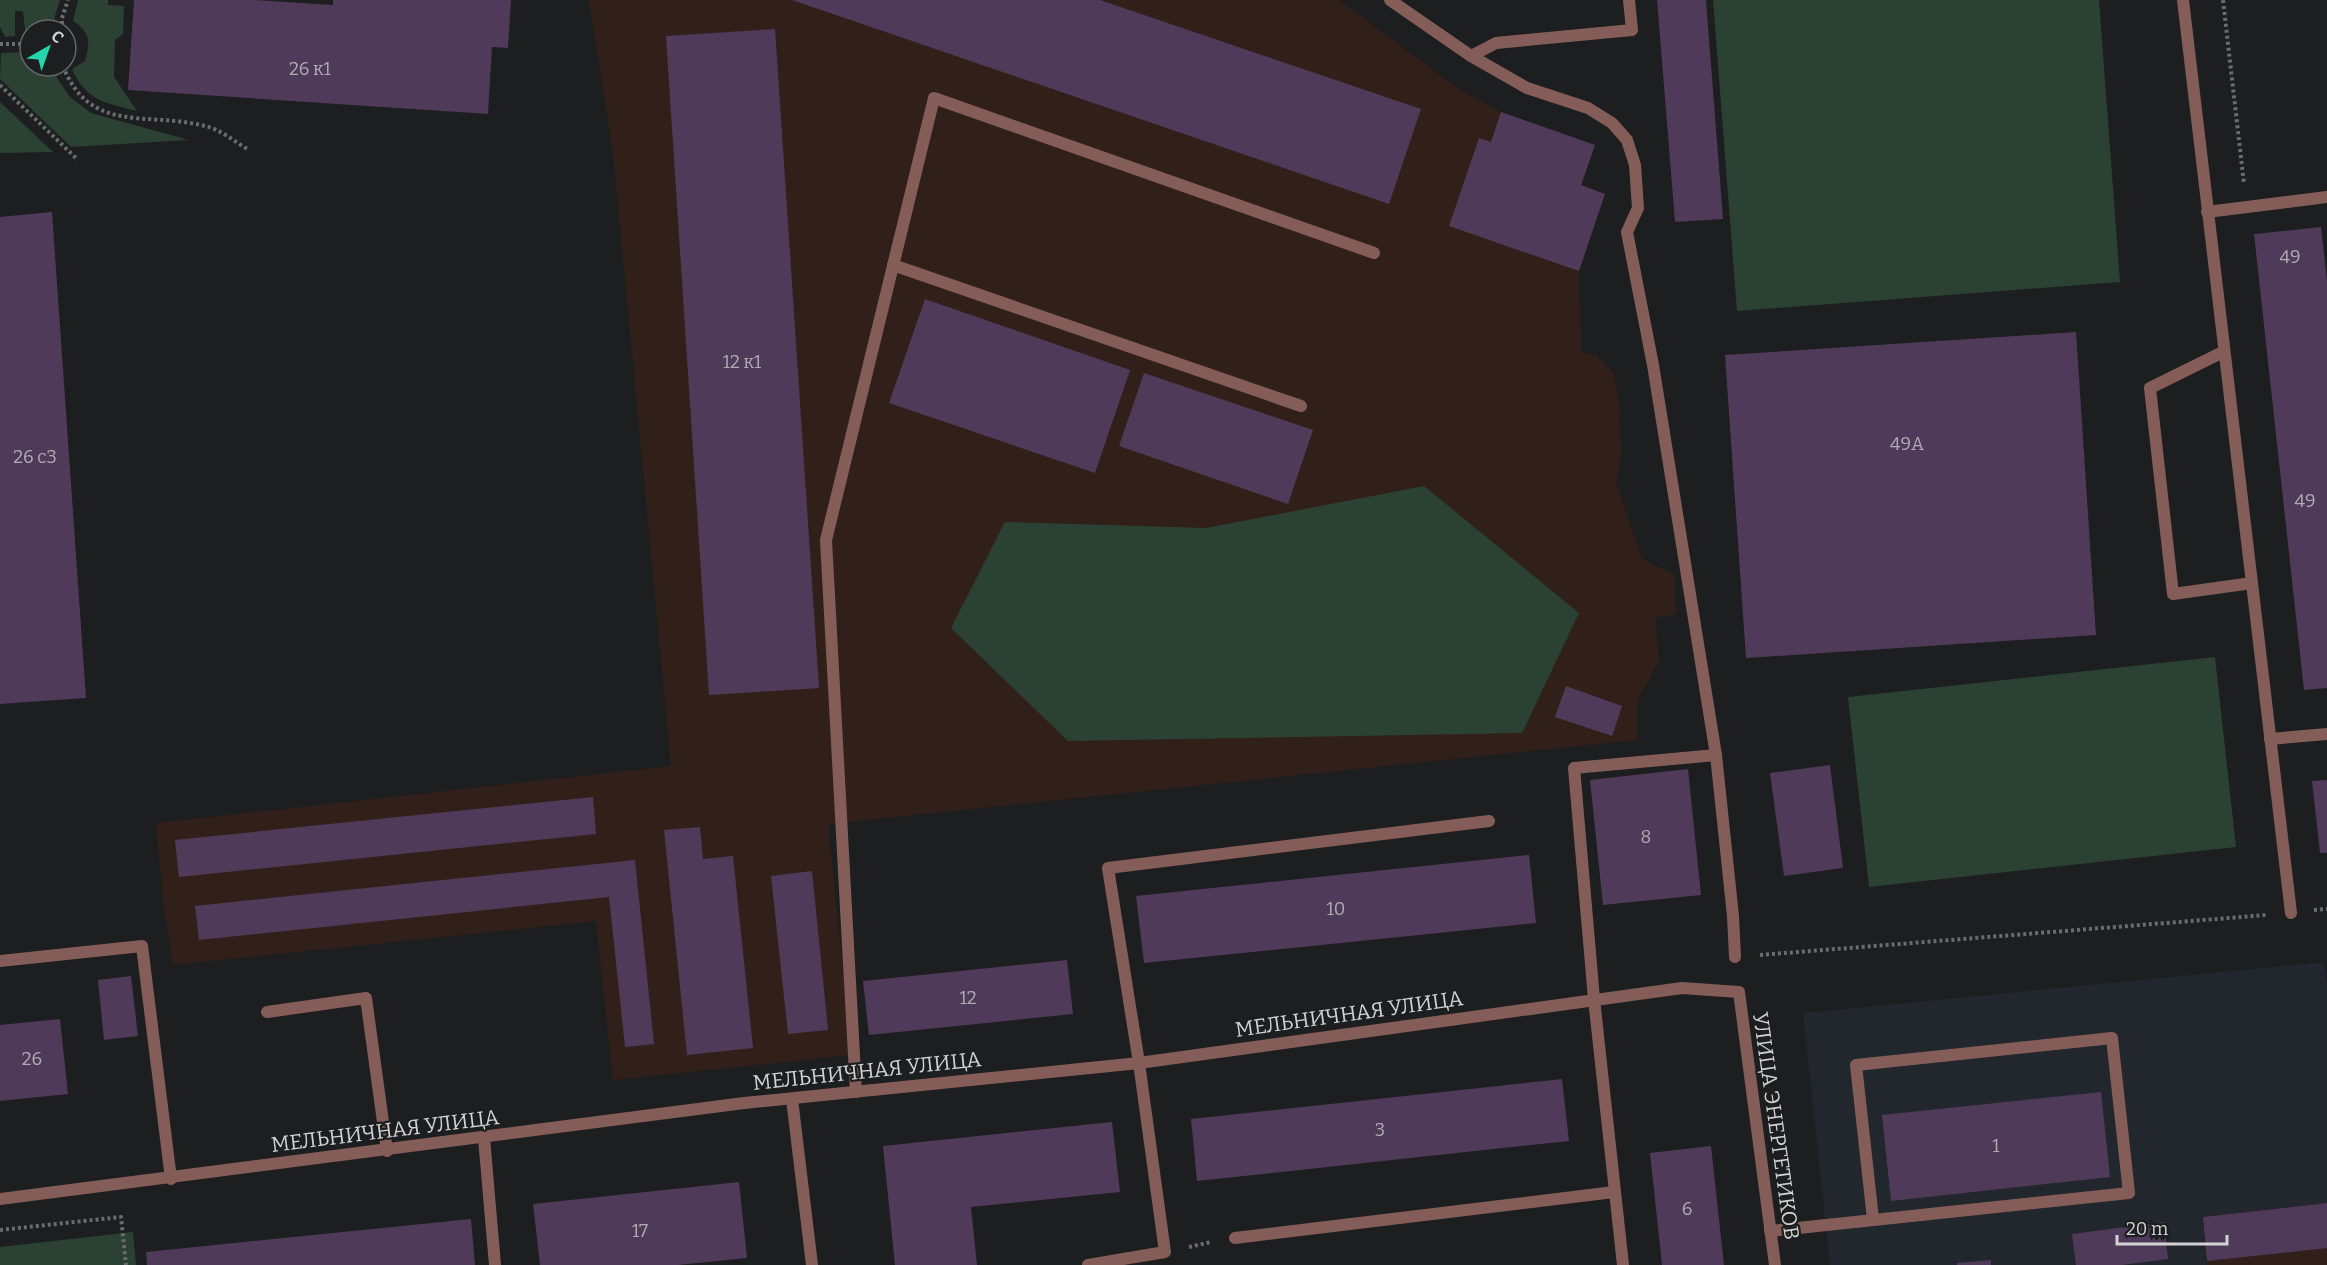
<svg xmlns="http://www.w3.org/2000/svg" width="2327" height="1265" font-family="Bitter,serif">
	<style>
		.built { fill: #22272d }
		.industrial { fill: #31201a }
		.green { fill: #2b4133 }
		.building { fill: #503a59 }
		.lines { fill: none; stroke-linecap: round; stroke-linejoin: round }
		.path { stroke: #6a6c6d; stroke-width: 4; stroke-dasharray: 3 3; stroke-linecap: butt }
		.service { stroke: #855d58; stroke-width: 12 }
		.minor { stroke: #855d58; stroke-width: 12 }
		.labels { text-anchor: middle; stroke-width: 4.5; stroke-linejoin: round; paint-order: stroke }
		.number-label { font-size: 18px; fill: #b1acb4 }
		.street-label { font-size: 21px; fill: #d1d2d3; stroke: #1c1e1f }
	</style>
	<rect width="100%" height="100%" fill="#1c1e1f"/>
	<polygon class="built" points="2324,962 2327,983 2327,1203 2203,1217 2207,1265 1830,1265 1803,1013"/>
	<g class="industrial">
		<polygon points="589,0 1339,0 1459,89 1501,112 1595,145 1582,185 1605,194 1579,271 1581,351 1597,356 1614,374 1619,402 1621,456 1616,482 1642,559 1675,575 1676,614 1655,618 1659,660 1638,700 1637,740 828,824 852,1055 613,1080 596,921 173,965 164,909 156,823 671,766 613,153"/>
		<polygon points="2327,1203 2327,1265 2207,1265 2203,1217"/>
	</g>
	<g class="green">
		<polygon points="0,0 60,0 55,16 55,30 30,30 30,38 26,38 23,11 15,11 15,36 5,37 0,27"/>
		<path d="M78 0H108V5L124 6 123 34 115 40 114 77 137 111C106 103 86 101 72 69L85 61C91 42 90 32 73 21Z"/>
		<polygon points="1713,0 2099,0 2120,282 1737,311"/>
		<polygon points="30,52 30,66 55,66 57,78 70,97 91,113 189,140 71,147 0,79 1,53"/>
		<polygon points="0,102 53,152 0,153"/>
		<polygon points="1424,486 1579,613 1522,733 1068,741 951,628 1005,522 1206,528"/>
		<polygon points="2215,657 2236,847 1869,887 1848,697"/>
		<polygon points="133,1232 136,1265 0,1265 0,1247"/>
	</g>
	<g class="building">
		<polygon points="134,0 255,0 333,5 333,0 511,0 508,48 492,47 488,114 128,90"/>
		<polygon points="792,0 1100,0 1421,109 1389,204"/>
		<polygon points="1657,0 1706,0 1723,219 1675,222"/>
		<polygon points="775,29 819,688 709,695 666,36"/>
		<polygon points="1501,112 1595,145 1581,185 1605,194 1579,271 1449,226 1479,138 1491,142"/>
		<polygon points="52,212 86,698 0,704 0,217"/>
		<polygon points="2321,227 2327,281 2327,688 2304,690 2254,234"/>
		<polygon points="925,299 1130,370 1095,473 889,403"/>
		<polygon points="2076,332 2096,635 1746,658 1725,355"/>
		<polygon points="1144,373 1313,430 1288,504 1119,446"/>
		<polygon points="1566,686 1622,706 1612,736 1555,717"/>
		<polygon points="1830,765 1843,868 1784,876 1770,773"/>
		<polygon points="1688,769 1701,895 1603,905 1590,780"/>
		<polygon points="2327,780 2327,853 2320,853 2312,781"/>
		<polygon points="593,797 596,834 179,877 175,840"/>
		<polygon points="700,827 703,859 733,856 753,1048 687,1055 664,830"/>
		<polygon points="1529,855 1536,923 1144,963 1136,896"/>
		<polygon points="635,860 654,1044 625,1047 609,897 199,940 195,906"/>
		<polygon points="812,871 828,1030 788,1034 771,876"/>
		<polygon points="1067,960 1073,1014 869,1035 863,981"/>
		<polygon points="131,976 138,1036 104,1040 98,980"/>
		<polygon points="60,1019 68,1094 0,1101 0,1025"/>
		<polygon points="1562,1079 1569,1141 1197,1181 1191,1119"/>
		<polygon points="2101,1092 2110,1177 1891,1201 1882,1115"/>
		<polygon points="1112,1122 1120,1192 971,1207 977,1265 895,1265 883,1146"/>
		<polygon points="1711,1146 1724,1265 1662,1265 1650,1153"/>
		<polygon points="739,1182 747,1258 678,1265 540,1265 533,1204"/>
		<polygon points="2327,1203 2327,1248 2207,1261 2203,1217"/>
		<polygon points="471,1219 475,1265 147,1265 146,1252"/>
		<polygon points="2164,1222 2168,1259 2122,1265 2076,1265 2072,1234"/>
		<polygon points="1991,1260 1991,1265 1957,1265 1957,1263"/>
	</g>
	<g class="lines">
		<g class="path">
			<polyline points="2223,0 2244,184"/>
			<polyline points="62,30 62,18 68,0"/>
			<polyline points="0,44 30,44"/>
			<path d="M63 66C90 135 147 111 205 126 220 129 235 142 249 150"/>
			<polyline points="0,85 78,160"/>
			<polyline points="2314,910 2327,909"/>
			<polyline points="1760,955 2267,915"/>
			<polyline points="0,1230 121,1217 126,1265"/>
			<polyline points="1189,1247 1211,1242"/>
		</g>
		<g class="service">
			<polyline points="1390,0 1471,56 1527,88 1588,108 1612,123 1627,140 1635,165 1638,208 1627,232 1653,365 1716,755 1733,916 1735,957"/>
			<polyline points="2183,0 2291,913"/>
			<polyline points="1471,56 1496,43 1632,30 1629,0"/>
			<polyline points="893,265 1301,406"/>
			<polyline points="2223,352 2150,388 2173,594 2252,583"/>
			<polyline points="2270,739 2327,734"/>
			<polyline points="0,961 142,946 171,1179"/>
			<polyline points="856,1092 826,540 934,98 1374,253"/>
			<polyline points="484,1138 495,1265"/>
			<polyline points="1770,1231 2129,1193 2112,1038 1856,1065 1873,1219"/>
			<polyline points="1235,1238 1614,1192"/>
			<polyline points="1088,1265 1165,1252 1139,1063 1108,868 1489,821"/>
			<polyline points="1623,1265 1594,999 1574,768 1716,755"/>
		</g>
		<g class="minor">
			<polyline points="2207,212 2327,197"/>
			<polyline points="267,1012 366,998 387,1151"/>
			<polyline points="792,1099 812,1265"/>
			<polyline points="0,1199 744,1103 1139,1063 1682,988 1739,992 1775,1265"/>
		</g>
	</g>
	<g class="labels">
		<g class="number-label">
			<text x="310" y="75">26 к1</text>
			<text x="2290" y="263">49</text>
			<text x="742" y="368">12 к1</text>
			<text x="1907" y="450">49А</text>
			<text x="35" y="463">26 с3</text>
			<text x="2305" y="507">49</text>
			<text x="1646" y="843">8</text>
			<text x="1336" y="915">10</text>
			<text x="968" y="1004">12</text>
			<text x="32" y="1065">26</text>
			<text x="1380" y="1136">3</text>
			<text x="1996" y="1152">1</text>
			<text x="1687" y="1215">6</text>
			<text x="640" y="1237">17</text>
		</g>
		<g class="street-label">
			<text transform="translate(1349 1014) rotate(-8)" y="7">МЕЛЬНИЧНАЯ УЛИЦА</text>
			<text transform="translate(867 1071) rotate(-6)" y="7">МЕЛЬНИЧНАЯ УЛИЦА</text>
			<text transform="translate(1776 1126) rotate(82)" y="7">УЛИЦА ЭНЕРГЕТИКОВ</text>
			<text transform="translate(385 1131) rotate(-7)" y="7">МЕЛЬНИЧНАЯ УЛИЦА</text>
		</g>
	</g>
	<g transform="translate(48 48) rotate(40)"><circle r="28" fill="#1c1e1f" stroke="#646667" stroke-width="1.5"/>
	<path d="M0-4.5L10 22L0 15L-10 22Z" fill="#25d5ae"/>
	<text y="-9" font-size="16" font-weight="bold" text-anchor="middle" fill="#d1d2d3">С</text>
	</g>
	<path d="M2117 1235v9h110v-9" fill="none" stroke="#d1d2d3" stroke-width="3"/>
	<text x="2126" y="1235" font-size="18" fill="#d1d2d3" stroke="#1c1e1f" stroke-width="4.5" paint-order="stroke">20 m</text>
</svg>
